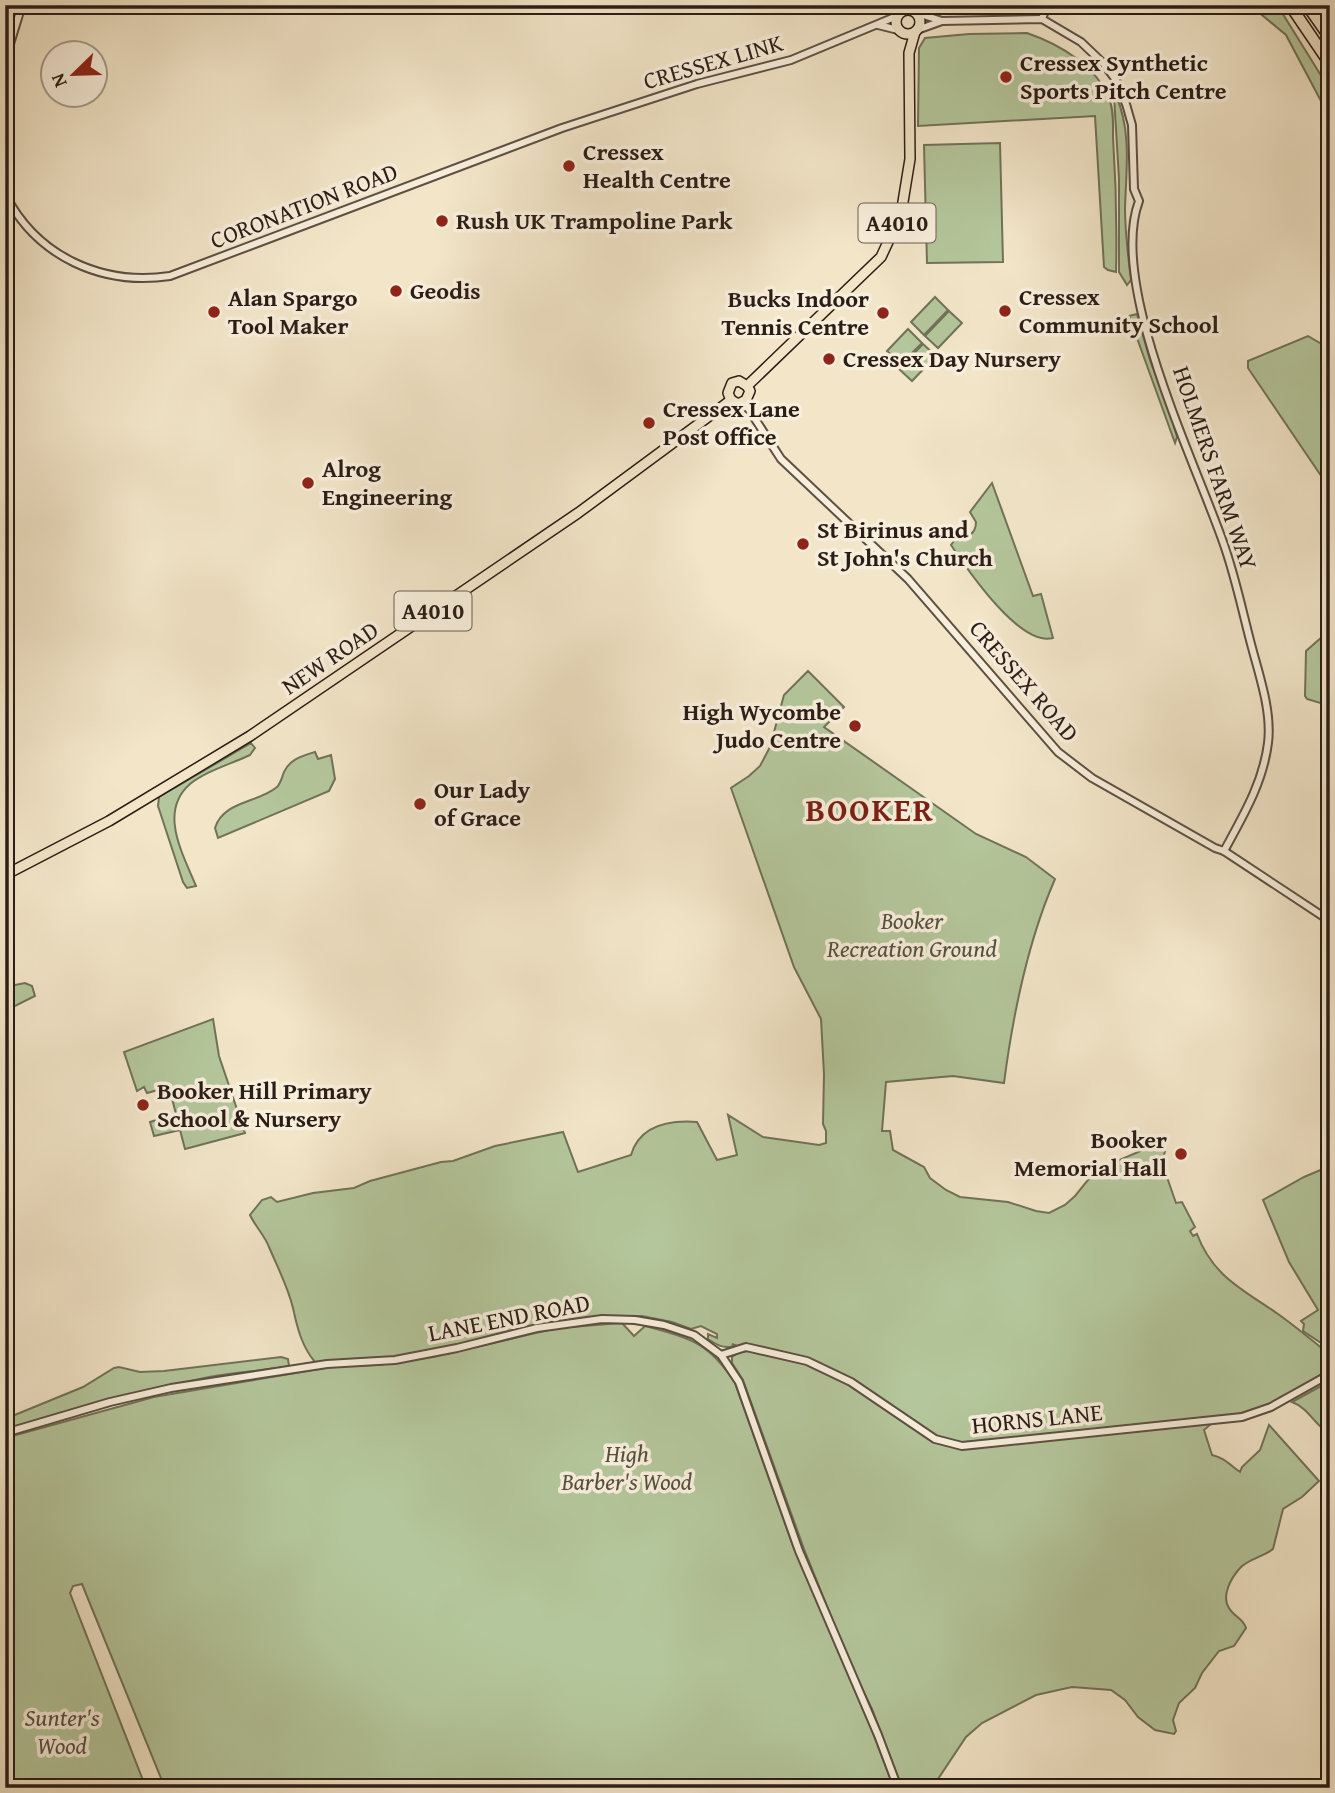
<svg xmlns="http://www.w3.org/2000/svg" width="1335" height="1793" font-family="'Gentium Book Plus',serif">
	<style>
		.green { fill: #b4c69b; stroke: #707259; stroke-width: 2 }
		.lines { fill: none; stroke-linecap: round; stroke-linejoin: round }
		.tertiary-casing { stroke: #5d4f43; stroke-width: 10 }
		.trunk-casing { stroke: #2b1d17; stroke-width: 12 }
		.motorway-casing { stroke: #2b1d17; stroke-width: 13 }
		.tertiary { stroke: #f7eedb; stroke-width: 6 }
		.trunk { stroke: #f2e5c8; stroke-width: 9 }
		.motorway { stroke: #f2e5c8; stroke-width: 10 }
		.poi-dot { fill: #8f2418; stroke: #f7eedb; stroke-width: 2.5 }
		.labels { text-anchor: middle; stroke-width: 7; stroke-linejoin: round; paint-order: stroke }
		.shield { fill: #f7eedb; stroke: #685c52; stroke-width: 2 }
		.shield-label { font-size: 23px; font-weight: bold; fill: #2b1d17 }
		.street-label { font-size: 24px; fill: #2b1d17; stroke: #f7eedb }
		.poi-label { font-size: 24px; font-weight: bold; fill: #2b1d17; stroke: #f7eedb; text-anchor: start }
		.park-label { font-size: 24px; font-style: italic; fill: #54503f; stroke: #f7eedb }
		.district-label { font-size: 32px; font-weight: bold; letter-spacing: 2px; fill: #7a1f14; stroke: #f7eedb }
	</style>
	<rect width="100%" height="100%" fill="#f2e5c8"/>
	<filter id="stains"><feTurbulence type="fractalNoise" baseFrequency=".00286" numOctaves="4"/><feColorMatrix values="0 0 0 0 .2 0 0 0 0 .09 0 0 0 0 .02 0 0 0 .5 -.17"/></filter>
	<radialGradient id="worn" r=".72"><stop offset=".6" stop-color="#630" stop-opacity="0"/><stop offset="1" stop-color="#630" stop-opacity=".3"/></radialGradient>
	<g class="green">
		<polygon points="1250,5 1276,5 1281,11 1330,90 1330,118 1286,35"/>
		<path d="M1027 33C1059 44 1097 66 1109 99 1114 110 1113 125 1113 137 1116 182 1117 227 1116 272L1108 270 1104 267 1095 116 918 126 919 48 925 38 969 34Z"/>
		<path d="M1116 95C1132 133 1126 169 1125 209 1125 232 1128 256 1131 280L1127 285 1119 272V179L1114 96Z"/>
		<polygon points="1000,143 1003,262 927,263 924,145"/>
		<polygon points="935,297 948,310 924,335 911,322"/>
		<polygon points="949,311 962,323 938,348 925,336"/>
		<polygon points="1137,314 1150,360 1172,420 1177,437 1175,443 1129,316"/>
		<polygon points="908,329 922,343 901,364 887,351"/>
		<polygon points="1308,336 1330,349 1330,489 1248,368 1248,361"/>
		<polygon points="923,344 936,356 912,381 899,369"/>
		<path d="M992 483 1033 596 1041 594 1053 638C1020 647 967 569 951 545L957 537C968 539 976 533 976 522L970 512Z"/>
		<polygon points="1330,630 1330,706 1307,699 1305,696 1306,651"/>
		<path d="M808 671 844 707 824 727 976 834 1026 857 1055 879C1027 943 1013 1014 1004 1083L953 1076 886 1082 882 1131H890L893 1150 924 1167 930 1178 946 1190 960 1197 1008 1202 1036 1211 1049 1213 1065 1205 1075 1196 1096 1170 1152 1146H1159L1165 1151 1162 1163 1176 1203 1182 1202 1195 1227 1190 1231 1193 1236 1197 1234C1213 1277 1244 1290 1278 1314 1295 1326 1313 1341 1330 1355V1369C1291 1393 1260 1415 1213 1417L1211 1424 1204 1430 1212 1455C1225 1458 1230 1465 1240 1472L1242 1467 1260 1450 1269 1425 1319 1481 1302 1497 1283 1509 1273 1549C1263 1557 1248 1559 1240 1568 1231 1578 1221 1596 1229 1608 1234 1617 1243 1618 1246 1628L1234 1646 1219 1651 1202 1673 1195 1688 1179 1703 1173 1720 1176 1731 1174 1734 1155 1730 1138 1717 1125 1700 1111 1690 1072 1687 1036 1695 982 1723 966 1737 936 1782 929 1788H902L872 1709 851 1666 804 1549 743 1380 732 1363V1357L739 1352 750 1351 732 1344 734 1346C723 1349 717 1345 708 1339V1334L717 1338V1334L701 1326 691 1329 672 1322 642 1316 582 1318 555 1322 418 1354 381 1359 315 1362C302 1347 297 1327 293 1308 288 1287 277 1266 269 1247 265 1236 255 1226 250 1215L262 1200 271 1197 277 1202 313 1193 354 1188 370 1181 441 1162 453 1161 495 1146 563 1132 578 1172 631 1155C640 1125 669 1120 697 1122L717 1160 737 1155 728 1115 763 1137 819 1145 826 1143V1131L823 1124 824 1074 821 1019 794 967 731 788 749 776 760 766 770 747 784 695Z"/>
		<path d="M251 743 255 748 250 755C231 764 206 771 190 784 158 812 183 854 196 886L187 888 183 882 158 806 159 797Z"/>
		<path d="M315 752 318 759 331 755 335 779 329 791 218 838 215 828C223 801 258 803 277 787 281 783 282 777 284 772 290 759 302 756 315 752Z"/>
		<polygon points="5,983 15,985 25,983 32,986 35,996 5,1011"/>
		<polygon points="213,1019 219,1056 245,1133 185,1149 180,1130 154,1136 150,1122 176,1114 169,1087 147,1093 144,1087 137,1091 124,1052"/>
		<polygon points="1330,1166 1330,1349 1303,1331 1304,1324 1301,1321 1318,1310 1289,1262 1263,1200 1304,1177"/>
		<path d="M622 1323 634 1336 645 1326C690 1338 709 1342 735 1383L793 1546 868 1720 894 1788H165L82 1584 73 1586 70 1593 146 1788H5V1438L154 1397 337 1366 377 1365 433 1357 557 1328Z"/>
		<path d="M281 1357 288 1359 289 1366C263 1371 235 1372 209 1377 140 1391 72 1409 5 1431V1419L83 1387 114 1368 119 1367 140 1372 164 1371Z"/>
		<path d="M1330 1381V1434C1315 1426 1309 1408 1292 1402Z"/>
	</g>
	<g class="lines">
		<defs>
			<g id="tertiary">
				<polyline points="917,13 942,21"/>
				<polyline points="1042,19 1047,5"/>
				<polyline points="878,25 898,30"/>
				<path d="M917 30 942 21 1042 19 1081 42 1103 63 1116 80 1126 104 1132 125 1134 189 1139 201C1108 284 1194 459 1223 542 1235 575 1242 610 1251 644 1259 675 1272 711 1268 743 1263 783 1243 816 1224 851"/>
				<polyline points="5,60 22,5"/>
				<path d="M5 194C37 257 102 286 170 276L562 128 697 84 791 60 897 16"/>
				<polyline points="744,402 781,459 908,579 1058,752 1092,778 1215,848 1224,851 1330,921"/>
				<polyline points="721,1355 746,1347 807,1361 851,1382 935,1439 962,1446 1242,1417 1271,1407 1330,1374"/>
				<polyline points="5,1433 110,1402 171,1388 327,1364 395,1360 457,1348 537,1328 602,1319 635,1320 664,1325 694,1335 721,1355 739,1382 799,1551 878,1735 898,1788"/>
			</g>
			<g id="trunk">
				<circle cx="908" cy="22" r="12"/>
				<polyline points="747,386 881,257 901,214 910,159 909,53 915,32"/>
				<polyline points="731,400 728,393 732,383 739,381 747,386"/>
				<polyline points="731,400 738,404 746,400 750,391 747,386"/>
				<polyline points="5,875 109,821 250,736 578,513 731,400"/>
			</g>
			<g id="motorway">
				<polyline points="1290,5 1330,64"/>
				<polyline points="1307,5 1330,38"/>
			</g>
		</defs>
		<use href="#tertiary" class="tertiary-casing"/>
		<use href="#trunk" class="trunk-casing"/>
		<use href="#motorway" class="motorway-casing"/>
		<use href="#tertiary" class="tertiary"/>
		<use href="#trunk" class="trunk"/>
		<use href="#motorway" class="motorway"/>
	</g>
	<g class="poi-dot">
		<circle cx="1006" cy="77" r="7"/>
		<circle cx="569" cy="166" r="7"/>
		<circle cx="442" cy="221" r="7"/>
		<circle cx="396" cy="291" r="7"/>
		<circle cx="1005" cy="311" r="7"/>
		<circle cx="214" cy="312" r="7"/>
		<circle cx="883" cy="313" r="7"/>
		<circle cx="829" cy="359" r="7"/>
		<circle cx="649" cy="423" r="7"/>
		<circle cx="308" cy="483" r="7"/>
		<circle cx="803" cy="544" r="7"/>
		<circle cx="855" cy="726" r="7"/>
		<circle cx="420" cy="804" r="7"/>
		<circle cx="143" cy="1105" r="7"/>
		<circle cx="1181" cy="1154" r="7"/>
	</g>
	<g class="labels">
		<g class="shield">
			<rect x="858.5" y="203.5" width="77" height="39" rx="5"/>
			<rect x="394.5" y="591.5" width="77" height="39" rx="5"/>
		</g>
		<g class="shield-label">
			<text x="897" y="231">A4010</text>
			<text x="433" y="619">A4010</text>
		</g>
		<g class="street-label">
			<text transform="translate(713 62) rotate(-16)" y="8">CRESSEX LINK</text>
			<text transform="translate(304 206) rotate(-21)" y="8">CORONATION ROAD</text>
			<text transform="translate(1215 468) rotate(71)" y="8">HOLMERS FARM WAY</text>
			<text transform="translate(330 658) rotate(-34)" y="8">NEW ROAD</text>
			<text transform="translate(1024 681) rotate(49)" y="8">CRESSEX ROAD</text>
			<text transform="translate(509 1318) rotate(-11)" y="8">LANE END ROAD</text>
			<text transform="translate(1037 1419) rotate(-6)" y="8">HORNS LANE</text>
		</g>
		<g class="poi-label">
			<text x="1020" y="71">Cressex Synthetic<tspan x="1020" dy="28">Sports Pitch Centre</tspan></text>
			<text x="583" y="160">Cressex<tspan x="583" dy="28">Health Centre</tspan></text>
			<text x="456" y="229">Rush UK Trampoline Park</text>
			<text x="410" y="299">Geodis</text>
			<text x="1019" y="305">Cressex<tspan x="1019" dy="28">Community School</tspan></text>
			<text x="228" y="306">Alan Spargo<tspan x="228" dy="28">Tool Maker</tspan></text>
			<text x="869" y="307" text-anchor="end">Bucks Indoor<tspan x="869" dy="28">Tennis Centre</tspan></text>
			<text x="843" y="367">Cressex Day Nursery</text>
			<text x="663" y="417">Cressex Lane<tspan x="663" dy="28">Post Office</tspan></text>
			<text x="322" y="477">Alrog<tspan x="322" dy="28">Engineering</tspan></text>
			<text x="817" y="538">St Birinus and<tspan x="817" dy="28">St John's Church</tspan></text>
			<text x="841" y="720" text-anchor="end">High Wycombe<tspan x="841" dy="28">Judo Centre</tspan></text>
			<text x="434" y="798">Our Lady<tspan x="434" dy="28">of Grace</tspan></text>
			<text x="157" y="1099">Booker Hill Primary<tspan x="157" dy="28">School &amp; Nursery</tspan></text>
			<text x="1167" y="1148" text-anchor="end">Booker<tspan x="1167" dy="28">Memorial Hall</tspan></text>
		</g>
		<g class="park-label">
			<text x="912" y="929">Booker<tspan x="912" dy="28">Recreation Ground</tspan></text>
			<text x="627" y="1462">High<tspan x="627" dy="28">Barber's Wood</tspan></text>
			<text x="62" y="1726">Sunter's<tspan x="62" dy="28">Wood</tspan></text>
		</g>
		<g class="district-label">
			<text x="870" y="821">BOOKER</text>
		</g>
	</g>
	<rect width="1335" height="1793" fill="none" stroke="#f2e5c8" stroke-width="28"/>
	<rect x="7" y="7" width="1321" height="1779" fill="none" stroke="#2b1d17" stroke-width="3.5"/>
	<rect x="14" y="14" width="1307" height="1765" fill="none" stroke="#2b1d17" stroke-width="2"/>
	<g transform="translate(74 74) rotate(247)"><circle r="33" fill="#f7eedb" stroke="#a59a8d" stroke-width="2"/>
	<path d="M0-5L12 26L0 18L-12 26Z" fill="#8f2418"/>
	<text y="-10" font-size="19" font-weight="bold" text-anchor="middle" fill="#2b1d17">N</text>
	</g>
	<rect width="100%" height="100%" filter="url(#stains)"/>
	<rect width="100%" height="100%" fill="url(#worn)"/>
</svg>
